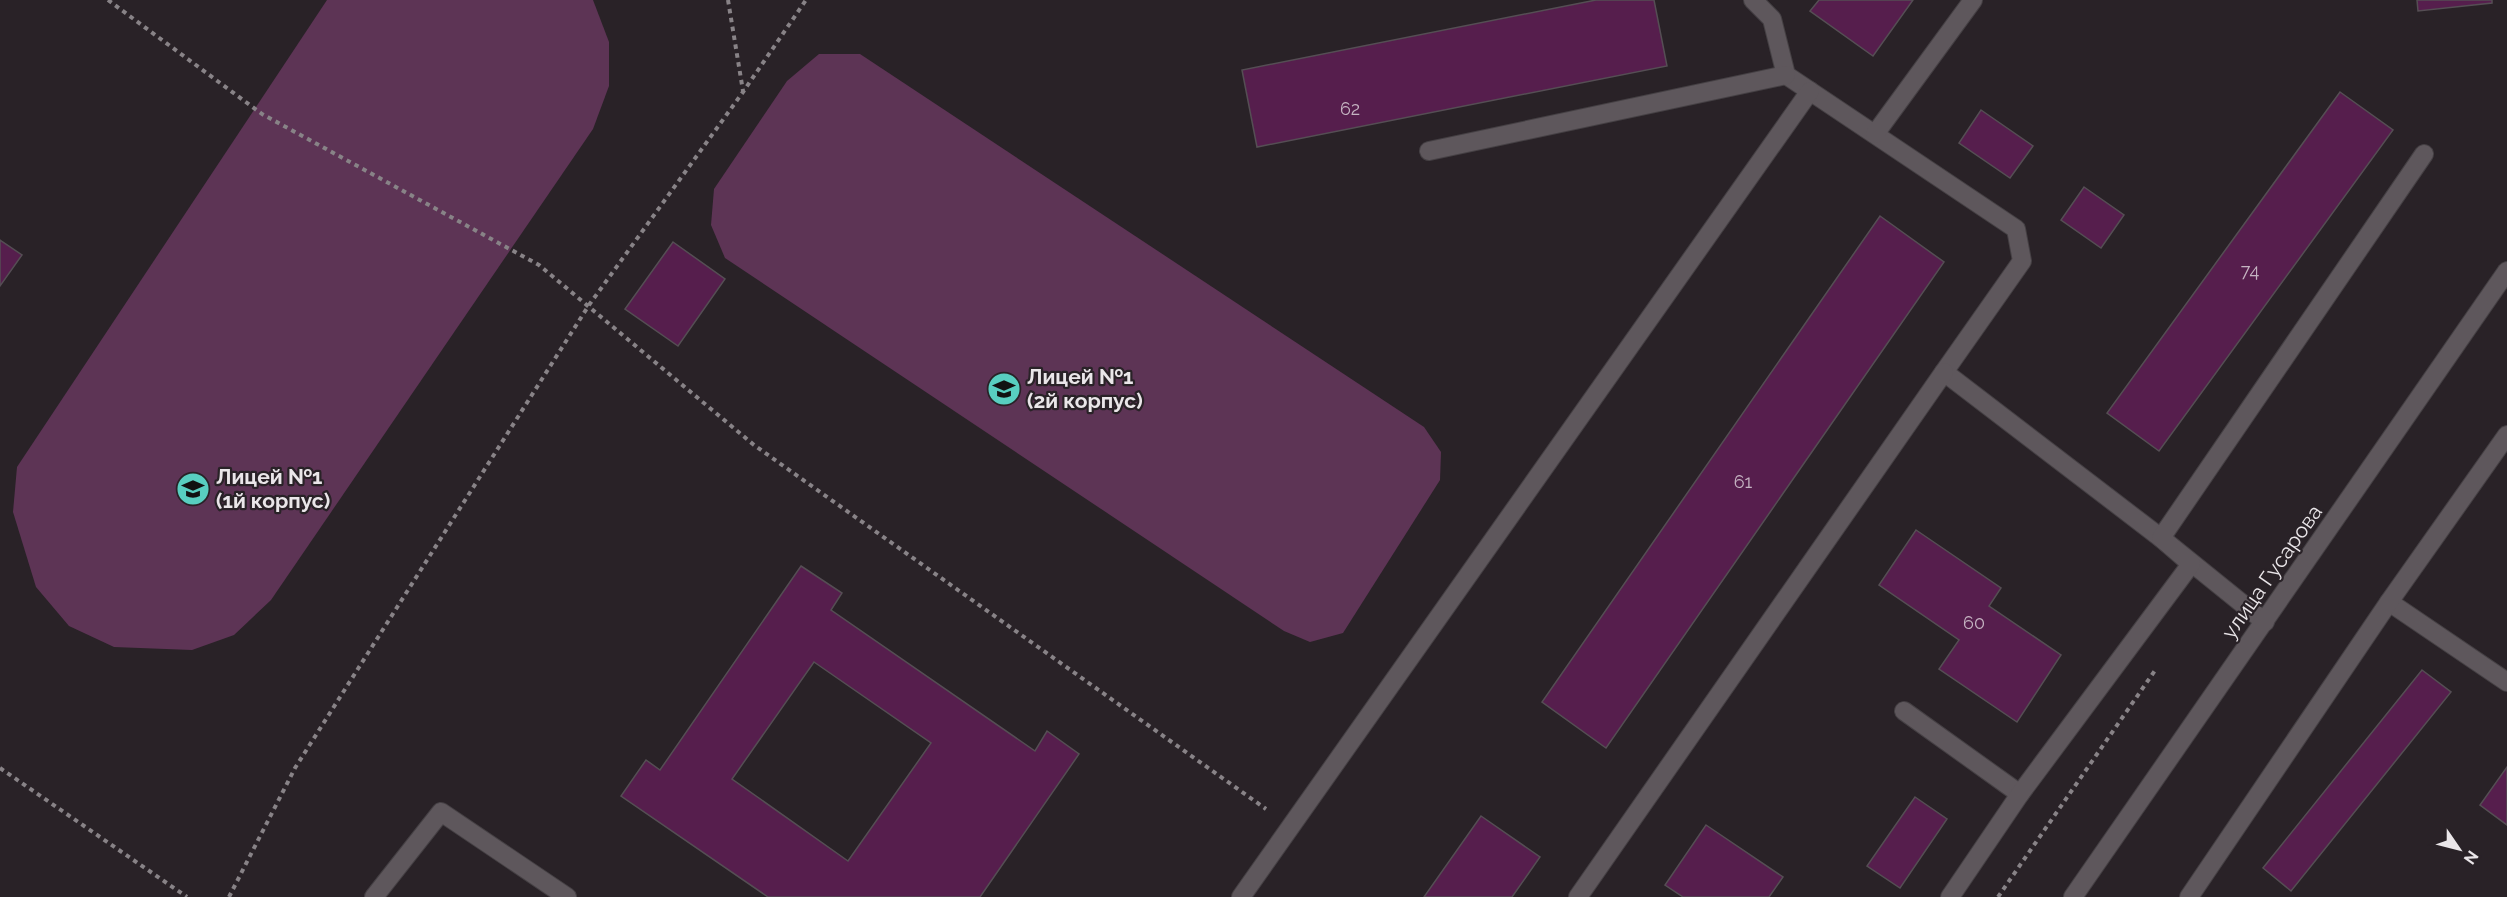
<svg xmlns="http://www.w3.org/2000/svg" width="2507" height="897" font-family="Raleway,sans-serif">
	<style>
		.green { fill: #5d3455 }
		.building { fill: #561e4d; stroke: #554e54; stroke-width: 1.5; fill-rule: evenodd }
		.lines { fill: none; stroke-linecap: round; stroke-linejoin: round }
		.lane-casing { stroke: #454044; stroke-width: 20 }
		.secondary-casing { stroke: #454044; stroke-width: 20 }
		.path { stroke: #888387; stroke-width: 4; stroke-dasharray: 4.5 4.5; stroke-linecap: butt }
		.lane { stroke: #5e575c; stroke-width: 18 }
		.secondary { stroke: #5e575c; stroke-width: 18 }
		.labels { text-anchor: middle; stroke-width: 4.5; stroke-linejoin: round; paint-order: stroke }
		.number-label { font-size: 18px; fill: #c5b4c2 }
		.poi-label { font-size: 21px; font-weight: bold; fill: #eae6e9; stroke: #292227; text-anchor: start }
		.street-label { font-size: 21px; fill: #eae6e9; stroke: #292227 }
	</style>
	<rect width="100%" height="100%" fill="#292227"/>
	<g class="green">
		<polygon points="327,0 593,0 609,42 609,86 593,129 271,600 234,635 192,650 114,647 69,626 36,587 13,512 17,467"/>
		<polygon points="819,54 860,54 1424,427 1441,452 1440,480 1343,633 1310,642 1284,631 725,258 711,225 714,189 787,81"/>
	</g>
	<g class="building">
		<polygon points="1596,0 1654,0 1667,66 1257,147 1242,70"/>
		<polygon points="1819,0 1913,0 1873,56 1810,11"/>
		<polygon points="2417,0 2492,0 2492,3 2418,11"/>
		<polygon points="2340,92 2393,130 2159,451 2107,413"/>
		<polygon points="1981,110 2033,146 2010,178 1959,143"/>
		<polygon points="2084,187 2124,215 2101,248 2061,220"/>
		<polygon points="1880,216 1944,262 1606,748 1542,702"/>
		<polygon points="0,240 22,255 0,286"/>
		<polygon points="673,242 725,279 678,346 625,309"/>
		<polygon points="1916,530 2001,588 1989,606 2061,655 2017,722 1939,669 1959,640 1879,585"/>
		<path d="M801 566 842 593 831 610 1035 751 1047 731 1079 754 980 897H768L621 796 646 760 660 770ZM814 662 931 743 848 861 732 779Z"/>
		<polygon points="2422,670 2451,692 2291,891 2263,868"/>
		<polygon points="2507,767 2507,825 2480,805"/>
		<polygon points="1915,797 1947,819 1900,888 1867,866"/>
		<polygon points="1481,816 1540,857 1512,897 1424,897"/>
		<polygon points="1706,825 1783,877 1769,897 1683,897 1665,885"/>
	</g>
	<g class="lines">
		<defs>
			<g id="lane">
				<polyline points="1753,0 1772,19 1786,75 2016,229 2022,261 1944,372 2161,538 2265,622"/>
				<polyline points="1875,134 1973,0"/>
				<polyline points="1429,151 1786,75"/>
				<polyline points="2389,602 2507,682"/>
				<polyline points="1904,711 2020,794"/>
				<polyline points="374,897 441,812 567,897"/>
				<polyline points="1241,897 1810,91"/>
				<polyline points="1578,897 1944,372"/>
				<polyline points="1950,897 2020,794 2191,564 2161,538 2424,154"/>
				<polyline points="2189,897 2389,602 2507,435"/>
			</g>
			<polyline id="secondary" points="2073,897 2507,271"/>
		</defs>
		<use href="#lane" class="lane-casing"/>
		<use href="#secondary" class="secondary-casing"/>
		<g class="path">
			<polyline points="108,0 262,114 539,265 754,445 1266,809"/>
			<polyline points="728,0 743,91"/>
			<polyline points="0,768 187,897"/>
			<polyline points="229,897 295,768 589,305 743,92 806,0"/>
			<polyline points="1998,897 2156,669"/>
		</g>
		<use href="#lane" class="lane"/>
		<use href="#secondary" class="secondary"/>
	</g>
	<defs>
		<symbol id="school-disc" viewBox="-11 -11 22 22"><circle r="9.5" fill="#58cec0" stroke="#292227"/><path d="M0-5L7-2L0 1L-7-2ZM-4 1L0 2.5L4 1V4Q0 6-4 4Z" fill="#111"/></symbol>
	</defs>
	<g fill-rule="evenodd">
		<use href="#school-disc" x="985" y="370" width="38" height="38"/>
		<use href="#school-disc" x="174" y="470" width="38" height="38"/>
	</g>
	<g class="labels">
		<g class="number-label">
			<text x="1350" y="115">62</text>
			<text x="2250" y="277">74</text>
			<text x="1743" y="488">61</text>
			<text x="1974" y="629">60</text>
		</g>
		<g class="poi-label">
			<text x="1027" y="384">Лицей №1<tspan x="1027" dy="24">(2й корпус)</tspan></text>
			<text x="216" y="484">Лицей №1<tspan x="216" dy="24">(1й корпус)</tspan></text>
		</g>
		<g class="street-label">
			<text transform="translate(2272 572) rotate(-55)" y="7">улица Гусарова</text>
		</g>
	</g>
	<g transform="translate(2459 849) rotate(125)" stroke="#292227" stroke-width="4.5" paint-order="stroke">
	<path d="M0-4.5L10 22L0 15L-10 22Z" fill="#eae6e9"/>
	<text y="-9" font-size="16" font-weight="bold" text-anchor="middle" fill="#eae6e9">N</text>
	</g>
</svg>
